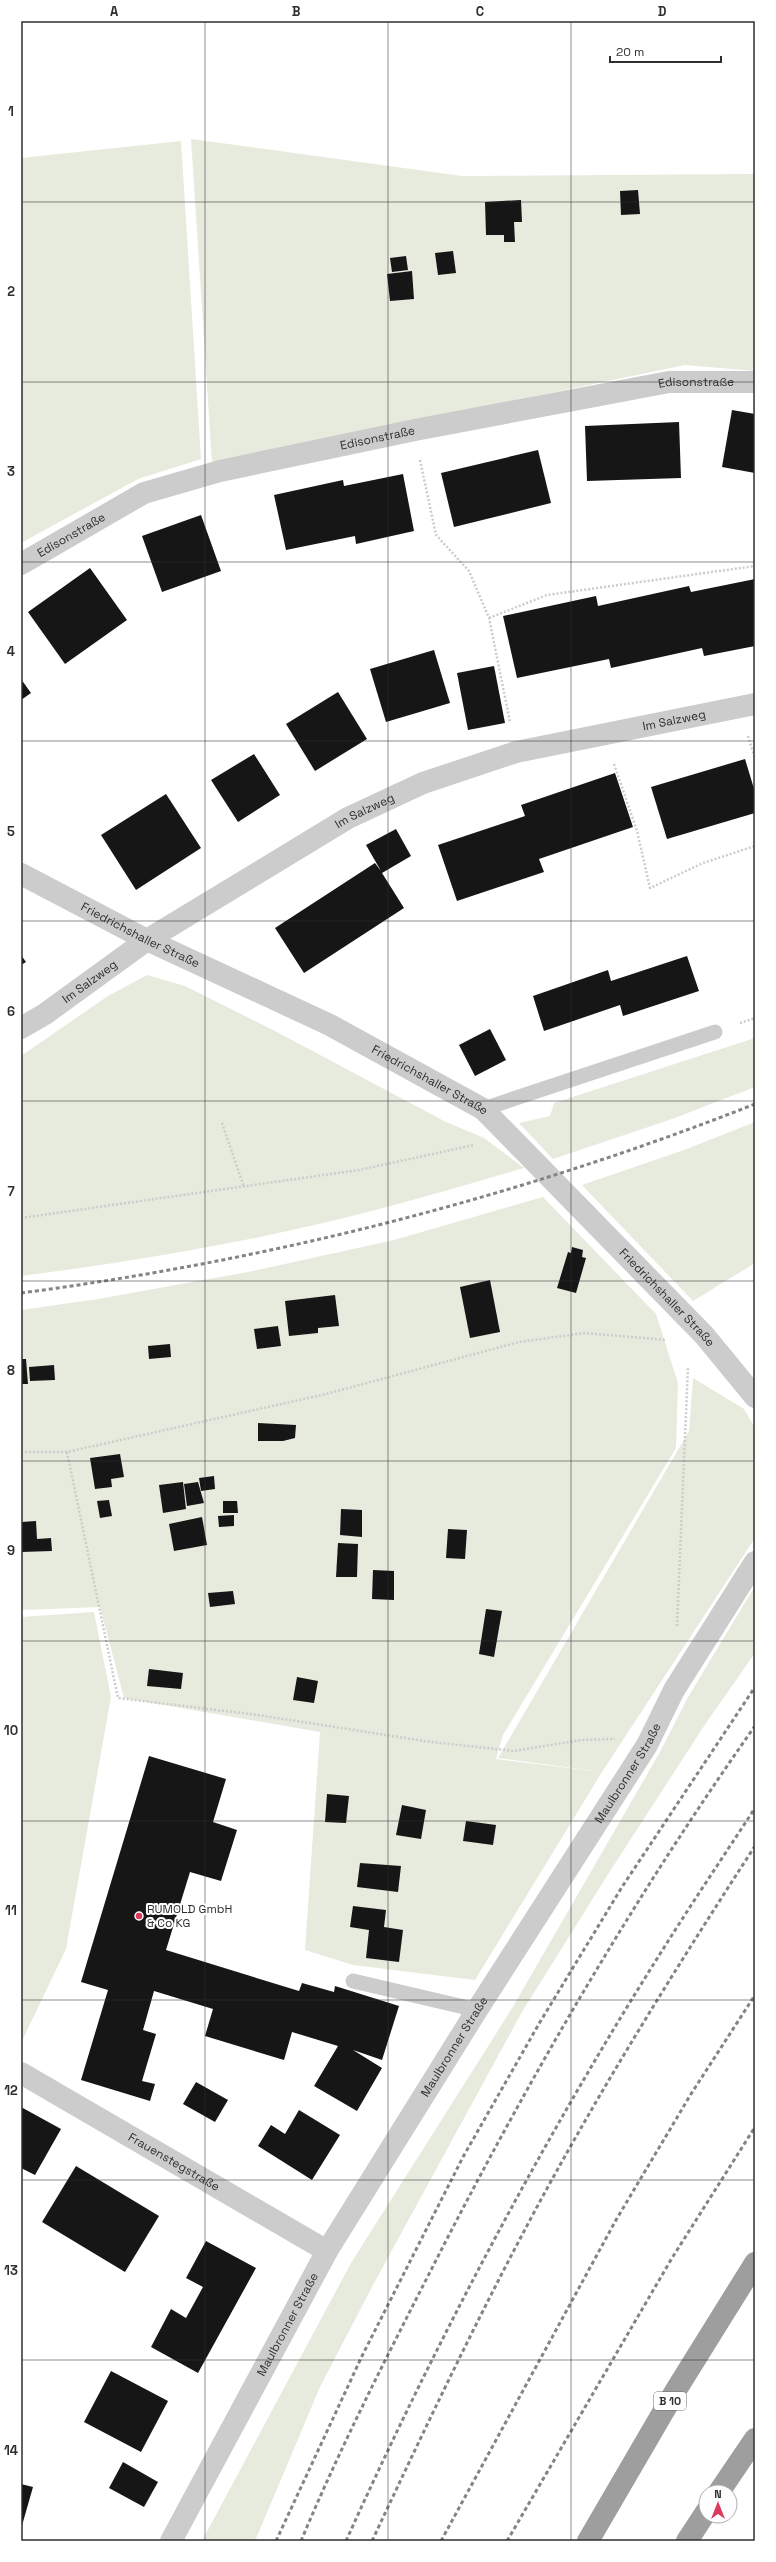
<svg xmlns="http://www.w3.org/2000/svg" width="776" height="2562" font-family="'Space Grotesk',sans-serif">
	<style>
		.green { fill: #e7ebdd }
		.building { fill: #161616 }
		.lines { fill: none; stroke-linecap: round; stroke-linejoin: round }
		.path { stroke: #ccc; stroke-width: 2.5; stroke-dasharray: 2 2; stroke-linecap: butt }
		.service { stroke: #ccc; stroke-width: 15 }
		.minor { stroke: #ccc; stroke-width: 22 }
		.trunk { stroke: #9e9e9e; stroke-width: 22 }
		.rail { stroke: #848484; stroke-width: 3; stroke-dasharray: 4 3; stroke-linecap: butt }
		.grid { fill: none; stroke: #2f2f2f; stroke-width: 1; stroke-opacity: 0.55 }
		.poi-dot { fill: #dd395d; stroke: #fff; stroke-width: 1.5 }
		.labels { text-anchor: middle; stroke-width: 4; stroke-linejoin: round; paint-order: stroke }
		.shield { fill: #fff; stroke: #6d6d6d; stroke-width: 1 }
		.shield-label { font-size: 11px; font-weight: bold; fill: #2f2f2f }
		.street-label { font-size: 12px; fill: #2f2f2f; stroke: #fff }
		.poi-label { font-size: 12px; fill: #2f2f2f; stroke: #fff; text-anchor: start }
		.neatline { fill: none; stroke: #2f2f2f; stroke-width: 1.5 }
		.grid-label { font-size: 13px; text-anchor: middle; font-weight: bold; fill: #2f2f2f }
	</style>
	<rect width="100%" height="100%" fill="#fff"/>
	<g class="green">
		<polygon points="191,139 462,176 755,174 755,371 685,365 212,463"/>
		<polygon points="181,141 201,459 138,479 21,543 21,158"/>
		<path d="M147 975 185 986 275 1031 446 1122 484 1138 524 1168C479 1181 433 1195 387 1207 268 1239 144 1260 21 1276V1056L108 996Z"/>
		<polygon points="755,1038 755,1087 672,1119 553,1159 519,1123 550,1116 554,1103"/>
		<polygon points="755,1122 755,1263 693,1301 582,1185 684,1150"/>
		<polygon points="543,1197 656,1314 678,1383 676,1448 503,1735 496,1759 602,1772 475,1980 353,1965 305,1950 320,1732 124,1698 100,1607 21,1610 21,1310 98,1299 248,1272 394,1240"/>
		<polygon points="693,1378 744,1409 755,1428 755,1536 753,1541 602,1772 498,1758 689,1431"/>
		<polygon points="755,1586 755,1653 704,1726 605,1879 522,2012 373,2285 320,2387 255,2541 202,2541 351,2263 511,2010 660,1752 687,1699"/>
		<polygon points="94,1612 111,1697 66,1949 21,2043 21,1617"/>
	</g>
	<g class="building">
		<polygon points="638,190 640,214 621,215 620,191"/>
		<polygon points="521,200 522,222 514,222 515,242 504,242 504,235 486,235 485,202"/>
		<polygon points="453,251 456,273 438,275 435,253"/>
		<polygon points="406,256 408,270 392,272 390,258"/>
		<polygon points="412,271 414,299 390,301 387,274"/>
		<polygon points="732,410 755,414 755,473 722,467"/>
		<polygon points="679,422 681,478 587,481 585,426"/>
		<polygon points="538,450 551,503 454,527 441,473"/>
		<polygon points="403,474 414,531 356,544 355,536 286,550 274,495 343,480 344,486"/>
		<polygon points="201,515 221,571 162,592 142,536"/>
		<polygon points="90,568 127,620 65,664 28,612"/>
		<polygon points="755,579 755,646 704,656 702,648 611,668 609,659 517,678 503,616 596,596 598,606 689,586 691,592"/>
		<polygon points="434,650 450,703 386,722 370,669"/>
		<polygon points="494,666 505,723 468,730 457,673"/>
		<polygon points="21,679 31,693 21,700"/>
		<polygon points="338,692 367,739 315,771 286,724"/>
		<polygon points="254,754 280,795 238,822 211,780"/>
		<polygon points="745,759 755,792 755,813 667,839 651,787"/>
		<polygon points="615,773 633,827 539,859 544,872 457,901 438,845 525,816 521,805"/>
		<polygon points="166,794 201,848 136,890 101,835"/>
		<polygon points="396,829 411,856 382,873 404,908 304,973 275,928 375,863 381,871 366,845"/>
		<polygon points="21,955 26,962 21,965"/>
		<polygon points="687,956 699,991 623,1016 620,1005 544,1031 533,996 608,970 611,981"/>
		<polygon points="490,1029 506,1060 475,1076 459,1045"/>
		<polygon points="572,1247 583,1250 582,1257 586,1258 576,1293 557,1288 568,1252 571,1253"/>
		<polygon points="490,1280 500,1332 470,1338 460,1287"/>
		<polygon points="335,1295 339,1326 318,1328 318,1333 289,1336 285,1301"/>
		<polygon points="278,1326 281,1346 257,1349 254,1329"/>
		<polygon points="170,1344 171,1357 149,1359 148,1346"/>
		<polygon points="21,1359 26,1359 28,1384 21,1384"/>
		<polygon points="54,1365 55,1380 30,1381 29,1367"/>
		<polygon points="258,1423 296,1425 295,1438 283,1441 258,1441"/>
		<polygon points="120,1454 124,1477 111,1479 112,1487 95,1489 90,1458"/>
		<polygon points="214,1476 215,1489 201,1491 199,1478"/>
		<polygon points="183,1482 186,1509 163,1513 159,1485"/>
		<polygon points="198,1482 204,1503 187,1506 184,1484"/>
		<polygon points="109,1500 112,1516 100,1518 97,1501"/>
		<polygon points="223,1501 237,1501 238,1513 223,1513"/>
		<polygon points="341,1509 362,1510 362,1537 340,1535"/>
		<polygon points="234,1515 234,1526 219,1527 218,1516"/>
		<polygon points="202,1517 207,1545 174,1551 169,1524"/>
		<polygon points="36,1521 37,1539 51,1538 52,1551 21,1552 21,1522"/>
		<polygon points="448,1529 467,1530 465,1559 446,1558"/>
		<polygon points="338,1543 358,1544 357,1577 336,1577"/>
		<polygon points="373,1570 394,1571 394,1600 372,1599"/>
		<polygon points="233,1591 235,1604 210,1607 208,1593"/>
		<polygon points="486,1609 502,1611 494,1657 479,1654"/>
		<polygon points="149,1669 183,1673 181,1689 147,1686"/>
		<polygon points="297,1677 318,1681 314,1703 293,1700"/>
		<polygon points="149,1756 226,1779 213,1822 237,1830 221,1881 190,1872 166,1950 299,1991 302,1983 334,1992 335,1986 399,2006 382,2060 353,2050 382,2068 357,2111 314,2086 338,2046 292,2032 284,2060 205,2036 213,2009 154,1991 143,2030 156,2034 142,2081 155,2084 150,2101 81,2080 108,1990 81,1982"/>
		<polygon points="327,1794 349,1796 346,1823 325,1822"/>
		<polygon points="402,1805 426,1810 421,1839 396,1835"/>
		<polygon points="466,1821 496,1825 493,1845 463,1841"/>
		<polygon points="360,1863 401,1866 398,1892 357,1887"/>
		<polygon points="353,1906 386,1910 384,1927 403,1930 399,1962 366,1958 369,1930 350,1927"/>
		<polygon points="196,2082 228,2100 215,2122 183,2104"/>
		<polygon points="21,2107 61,2129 35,2175 21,2168"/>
		<polygon points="299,2110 340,2135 312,2180 258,2146 271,2125 285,2134"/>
		<polygon points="76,2166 159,2216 125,2272 42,2222"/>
		<polygon points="206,2241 256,2268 198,2373 151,2347 171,2309 186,2318 203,2287 186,2278"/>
		<polygon points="111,2371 168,2401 141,2452 84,2422"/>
		<polygon points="123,2462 158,2482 144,2507 109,2488"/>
		<polygon points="21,2484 33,2487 21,2529"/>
	</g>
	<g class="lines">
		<g class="path">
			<polyline points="420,460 436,535 469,571 489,618 510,722"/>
			<polyline points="489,618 547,595 755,566"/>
			<polyline points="748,736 755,759"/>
			<polyline points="614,764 637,831 650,888 703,863 755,846"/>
			<polyline points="740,1023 755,1018"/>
			<polyline points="222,1123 244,1187"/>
			<polyline points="21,1218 359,1170 474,1145"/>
			<polyline points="21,1452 67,1452 326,1394 519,1342 585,1333 666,1340"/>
			<polyline points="67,1452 118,1698 258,1715 431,1742 514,1751 581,1740 615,1739"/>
			<polyline points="677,1626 688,1366"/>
		</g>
		<g class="service">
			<polyline points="483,1109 715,1032"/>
			<polyline points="353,1981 477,2010"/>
		</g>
		<g class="minor">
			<path id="s1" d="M21 564 144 493 220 471 415 430 669 382H755"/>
			<path id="s2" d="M21 874 147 940 330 1025 483 1109 704 1335 755 1397"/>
			<path id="s3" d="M21 1028 45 1014 147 940 348 818 423 783 516 752 755 704"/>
			<path id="s4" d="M21 2073 327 2251"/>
			<path id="s5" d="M171 2541 327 2251 477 2010 647 1745 674 1690 755 1562"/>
		</g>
		<g class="trunk">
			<polyline points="719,2492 755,2439"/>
			<polyline points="588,2541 676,2390 755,2263"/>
			<polyline points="687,2541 706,2512"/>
		</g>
		<g class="rail">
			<path d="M21 1293C273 1260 519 1197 755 1104"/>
			<polyline points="276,2541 362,2356 463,2157 540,2022 622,1887 755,1687"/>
			<path d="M301 2541C339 2450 384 2362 429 2274 525 2085 632 1900 755 1726"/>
			<path d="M346 2541C437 2339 546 2134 665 1946 694 1900 725 1854 755 1808"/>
			<path d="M372 2541C427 2424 482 2308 544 2194 609 2075 681 1960 755 1846"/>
			<polyline points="441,2541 616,2220 691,2094 755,1995"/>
			<polyline points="507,2541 672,2258 755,2127"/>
		</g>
	</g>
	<path class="grid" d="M205 21V2541M388 21V2541M571 21V2541M21 202H755M21 382H755M21 562H755M21 741H755M21 921H755M21 1101H755M21 1281H755M21 1461H755M21 1641H755M21 1821H755M21 2000H755M21 2180H755M21 2360H755"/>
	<circle class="poi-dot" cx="139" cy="1916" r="4"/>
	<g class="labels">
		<rect class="shield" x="654" y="2392" width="32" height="18" rx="3"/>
		<g class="shield-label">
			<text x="670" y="2405">B 10</text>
		</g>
		<g class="street-label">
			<text dy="4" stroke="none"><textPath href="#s1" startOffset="706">Edisonstraße</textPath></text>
			<text dy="4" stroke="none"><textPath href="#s1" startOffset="382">Edisonstraße</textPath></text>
			<text dy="4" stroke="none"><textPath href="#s1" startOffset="58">Edisonstraße</textPath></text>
			<text dy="4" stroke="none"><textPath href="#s3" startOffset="731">Im Salzweg</textPath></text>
			<text dy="4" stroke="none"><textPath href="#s3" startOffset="407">Im Salzweg</textPath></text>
			<text dy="4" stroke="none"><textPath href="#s2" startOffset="134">Friedrichshaller Straße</textPath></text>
			<text dy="4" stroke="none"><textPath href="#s3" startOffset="83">Im Salzweg</textPath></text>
			<text dy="4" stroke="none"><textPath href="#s2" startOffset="458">Friedrichshaller Straße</textPath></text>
			<text dy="4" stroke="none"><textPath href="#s2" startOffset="782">Friedrichshaller Straße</textPath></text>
			<text dy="4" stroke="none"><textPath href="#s5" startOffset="894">Maulbronner Straße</textPath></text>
			<text dy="4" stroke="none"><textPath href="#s5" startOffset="570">Maulbronner Straße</textPath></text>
			<text dy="4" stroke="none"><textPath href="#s4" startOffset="177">Frauenstegstraße</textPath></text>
			<text dy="4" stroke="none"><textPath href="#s5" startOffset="246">Maulbronner Straße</textPath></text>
		</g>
		<g class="poi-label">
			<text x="147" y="1913">RUMOLD GmbH<tspan x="147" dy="14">&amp; Co KG</tspan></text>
		</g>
	</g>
	<rect width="776" height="2562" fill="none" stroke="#ffffff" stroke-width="44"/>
	<g transform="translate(718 2504)"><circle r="19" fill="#ffffff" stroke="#acacac"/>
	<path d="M0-3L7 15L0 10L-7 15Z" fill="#dd395d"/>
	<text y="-6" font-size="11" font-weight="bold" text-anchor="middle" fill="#2f2f2f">N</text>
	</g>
	<path d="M610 56v6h111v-6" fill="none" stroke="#2f2f2f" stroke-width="2"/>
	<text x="616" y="56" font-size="12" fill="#2f2f2f" stroke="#ffffff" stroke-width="3" paint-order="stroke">20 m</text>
	<rect x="22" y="22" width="732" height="2518" class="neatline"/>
	<g class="grid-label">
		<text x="114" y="16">A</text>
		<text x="296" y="16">B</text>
		<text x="480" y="16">C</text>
		<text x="662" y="16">D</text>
		<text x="11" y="116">1</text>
		<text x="11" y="296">2</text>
		<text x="11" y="476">3</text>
		<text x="11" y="656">4</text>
		<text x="11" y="836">5</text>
		<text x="11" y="1016">6</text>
		<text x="11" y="1196">7</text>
		<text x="11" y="1375">8</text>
		<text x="11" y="1555">9</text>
		<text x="11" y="1735">10</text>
		<text x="11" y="1915">11</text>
		<text x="11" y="2095">12</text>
		<text x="11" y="2275">13</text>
		<text x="11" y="2455">14</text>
	</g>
</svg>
